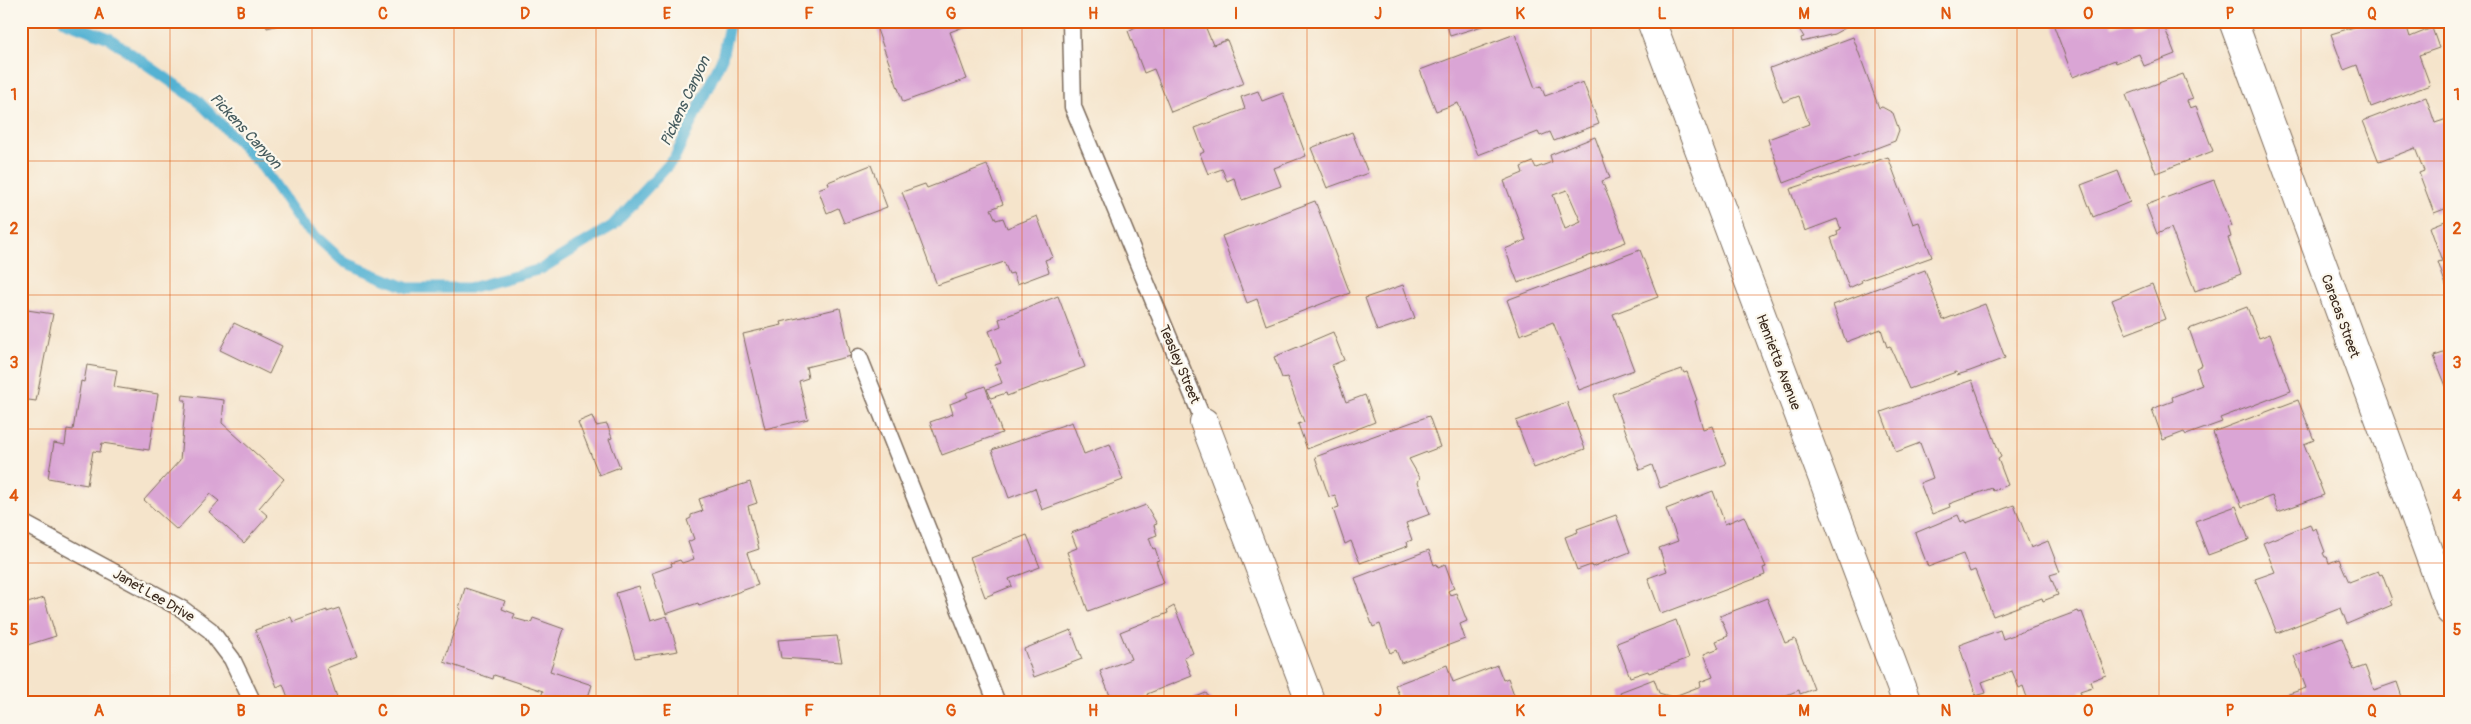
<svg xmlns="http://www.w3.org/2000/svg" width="2471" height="724" font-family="Pangolin,sans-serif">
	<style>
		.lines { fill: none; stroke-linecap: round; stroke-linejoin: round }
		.stream { stroke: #55b2d3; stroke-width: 11 }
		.building { fill: #daa5d5; fill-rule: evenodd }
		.service-casing { stroke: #7c6b5b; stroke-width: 19 }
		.minor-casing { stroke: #7c6b5b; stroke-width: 30 }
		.service { stroke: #fff; stroke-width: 16 }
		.minor { stroke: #fff; stroke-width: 28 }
		.grid { fill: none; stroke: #df570d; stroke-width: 1; stroke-opacity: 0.55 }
		.labels { text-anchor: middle; stroke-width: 4.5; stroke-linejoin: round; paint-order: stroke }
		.street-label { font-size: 14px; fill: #3b2a1e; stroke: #fbf7ec }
		.water-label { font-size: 15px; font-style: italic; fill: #445a5d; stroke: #fbf7ec }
		.neatline { fill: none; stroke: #df570d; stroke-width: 2 }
		.grid-label { font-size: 16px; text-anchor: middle; font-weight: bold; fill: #df570d }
	</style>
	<rect width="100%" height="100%" fill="#fbf7ec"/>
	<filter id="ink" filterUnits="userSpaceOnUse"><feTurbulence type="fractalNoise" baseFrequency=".02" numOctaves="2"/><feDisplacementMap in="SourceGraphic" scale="10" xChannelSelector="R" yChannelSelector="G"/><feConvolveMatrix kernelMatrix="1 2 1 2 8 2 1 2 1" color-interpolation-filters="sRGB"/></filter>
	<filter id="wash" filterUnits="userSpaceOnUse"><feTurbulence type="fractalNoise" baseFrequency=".0096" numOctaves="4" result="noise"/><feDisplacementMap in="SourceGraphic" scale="20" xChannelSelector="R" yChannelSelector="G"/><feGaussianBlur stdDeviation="1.12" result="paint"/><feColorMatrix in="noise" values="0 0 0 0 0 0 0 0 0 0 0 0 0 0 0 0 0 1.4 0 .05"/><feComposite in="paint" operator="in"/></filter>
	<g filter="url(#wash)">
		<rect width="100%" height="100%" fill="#f5e4cb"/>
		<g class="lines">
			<polyline class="stream" points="64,21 109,38 197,100 261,165 302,224 344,262 408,288 470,288 541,269 612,226 674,159 722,58 730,21"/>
		</g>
		<g id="blocks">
			<g class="building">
				<polygon points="265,21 291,21 291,22 267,28"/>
				<polygon points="874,21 970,21 971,24 950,32 967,79 903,102"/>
				<polygon points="1147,21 1203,21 1213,45 1227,40 1244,83 1171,112 1154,69 1144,73 1128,31"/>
				<polygon points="1446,21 1495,21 1495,22 1450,36"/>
				<polygon points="1798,21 1858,21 1834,34 1802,42 1801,38 1804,37 1799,29"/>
				<polygon points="2052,21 2110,21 2112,27 2131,21 2134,28 2151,21 2162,21 2175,54 2144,66 2139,54 2116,63 2115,60 2073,77"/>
				<polygon points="2374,21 2405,21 2410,37 2432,28 2439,48 2419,55 2430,85 2371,107 2357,65 2344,70 2331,34"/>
				<polygon points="1515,34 1535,88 1541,86 1545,96 1583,82 1599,124 1554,141 1550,132 1540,136 1538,132 1478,155 1458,103 1436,111 1420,70"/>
				<polygon points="1853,37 1879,108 1882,107 1893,113 1899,130 1895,141 1784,183 1768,139 1809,124 1799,96 1783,102 1770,68"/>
				<polygon points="2183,74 2193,99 2187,101 2190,108 2196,106 2213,151 2156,173 2126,95"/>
				<polygon points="1258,91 1262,101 1283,93 1306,156 1274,168 1281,186 1242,200 1234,178 1227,181 1222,169 1208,174 1200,154 1204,152 1195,128 1245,109 1241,97"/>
				<polygon points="2426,97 2435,123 2450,118 2450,207 2434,213 2419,173 2424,171 2415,148 2379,162 2363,121"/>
				<polygon points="1352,132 1368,173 1327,188 1311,148"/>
				<path d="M1595 137 1610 178 1602 181 1626 242 1518 283 1505 249 1526 240 1504 181 1523 173 1521 167 1533 162 1536 168 1552 162 1550 155ZM1567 190 1581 222 1565 229 1553 195Z"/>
				<polygon points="1888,157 1913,224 1919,222 1932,257 1904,267 1903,265 1861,280 1862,282 1849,288 1831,238 1838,235 1837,231 1841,229 1837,219 1805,231 1790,189"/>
				<polygon points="871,165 887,207 844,223 838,208 827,213 818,189 829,185 828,182"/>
				<polygon points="987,165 1003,204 991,209 996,220 1003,218 1007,228 1037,216 1053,257 1045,260 1049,272 1017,284 1013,273 1009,274 1004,262 937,285 902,192 925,184 927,188"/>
				<polygon points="2118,171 2130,202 2093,217 2081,185"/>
				<polygon points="2214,180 2232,226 2228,227 2231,237 2228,238 2241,274 2195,291 2171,228 2157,234 2146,205"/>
				<polygon points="1315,201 1350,293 1266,325 1257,299 1247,303 1222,236"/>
				<polygon points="2450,219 2450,297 2438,262 2442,261 2430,227"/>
				<polygon points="1640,250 1658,297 1613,314 1634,370 1579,390 1553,322 1520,335 1507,300"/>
				<polygon points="1925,270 1943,320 1985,304 2005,358 1970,371 1957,375 1956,372 1909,389 1890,346 1887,347 1881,329 1846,342 1833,305"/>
				<polygon points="2152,284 2165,319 2126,334 2112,300"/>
				<polygon points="1403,285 1415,318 1377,331 1365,298"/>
				<polygon points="1058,296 1085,367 1007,396 1006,393 991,398 987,389 1002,383 995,365 1001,363 989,331 1001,326 999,319"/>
				<polygon points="2247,307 2259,338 2270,334 2291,391 2220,418 2222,422 2186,435 2184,432 2163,440 2152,409 2173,401 2172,397 2202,385 2196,368 2202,365 2189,329"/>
				<polygon points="840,308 851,356 806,367 808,378 799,381 808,419 765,429 743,334 782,325 781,322"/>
				<polygon points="21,309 53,314 36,401 21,399"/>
				<polygon points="234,323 282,346 269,374 220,350"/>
				<polygon points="1333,332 1344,360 1332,365 1346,402 1365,395 1375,422 1307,449 1298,424 1304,422 1287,377 1282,378 1274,357"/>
				<polygon points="2450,351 2450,396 2434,356"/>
				<polygon points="87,365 117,370 114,387 158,394 149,450 102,443 100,452 93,451 87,485 48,478 54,443 65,445 67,429 73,430 81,381 84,382"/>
				<polygon points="1682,369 1684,373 1687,372 1697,400 1695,401 1703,429 1712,426 1726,464 1660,488 1652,465 1640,470 1612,394"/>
				<polygon points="1972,380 2001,457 1998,459 2008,485 1993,491 1992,488 1949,504 1950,507 1932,514 1920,483 1933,478 1920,443 1896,452 1881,412"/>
				<polygon points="985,386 1002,433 942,455 930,422 953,414 950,404 968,397 966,393"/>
				<polygon points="183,395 224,400 222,423 284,479 259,508 268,516 244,543 209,512 219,501 210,494 177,530 144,500 180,460 186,400 182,400"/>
				<polygon points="2298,400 2314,440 2304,444 2324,495 2278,512 2272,496 2242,507 2213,432"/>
				<polygon points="1567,402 1585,449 1534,468 1516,421"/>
				<polygon points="592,416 596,426 607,424 612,438 609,439 620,467 599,475 578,422"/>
				<polygon points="1429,416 1440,447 1409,459 1420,478 1418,482 1430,514 1406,523 1412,540 1407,542 1408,546 1360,563 1351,541 1345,544 1333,509 1339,507 1335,495 1329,497 1315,457"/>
				<polygon points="1072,422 1084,454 1110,444 1123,480 1042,510 1035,488 1009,498 992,450"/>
				<polygon points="750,482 757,503 748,506 759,549 747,553 758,585 699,606 698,603 666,614 652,573 672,566 671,563 680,560 682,563 694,559 688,542 694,539 687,520 691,518 691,515 703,511 699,499"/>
				<polygon points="1713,491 1725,524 1744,516 1766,567 1763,568 1765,575 1661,614 1648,578 1667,571 1659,548 1678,541 1666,509"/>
				<polygon points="1146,505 1157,524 1154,525 1157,535 1149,538 1153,549 1155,548 1159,560 1156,561 1164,583 1088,611 1067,552 1077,548 1071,533"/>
				<polygon points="2014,505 2031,548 2048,541 2060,572 2050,575 2058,595 2043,601 2042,598 1993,616 1975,570 1970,572 1963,554 1928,567 1915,533 1958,515 1961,522 1964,520 1966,523"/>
				<polygon points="2236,506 2249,540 2208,555 2195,521"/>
				<polygon points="1616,515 1630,552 1592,567 1591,565 1577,570 1565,537 1578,532 1577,529"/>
				<polygon points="2310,524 2312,530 2316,528 2325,552 2323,553 2325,557 2327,557 2329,563 2339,559 2349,582 2378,571 2380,575 2382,574 2392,600 2390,601 2392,605 2347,624 2341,608 2277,633 2255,579 2275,572 2263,543"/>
				<polygon points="1027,535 1040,567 1009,579 1012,586 985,597 970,557"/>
				<polygon points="1429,550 1434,565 1437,564 1438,567 1445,564 1454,588 1448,591 1450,595 1456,593 1467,621 1460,624 1465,639 1401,663 1396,650 1390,653 1380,624 1373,627 1355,578"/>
				<polygon points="639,586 650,621 667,616 678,651 635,658 616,593"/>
				<polygon points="465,588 505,601 502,609 515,614 513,618 531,623 533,618 564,629 550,671 592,685 586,703 539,703 543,691 494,675 493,679 444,662 461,609 459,608"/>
				<polygon points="44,598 56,636 21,647 21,605"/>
				<polygon points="1767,598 1785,643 1795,639 1814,689 1800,694 1799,690 1767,703 1624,703 1620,692 1654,679 1659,693 1672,697 1701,686 1700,682 1713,677 1704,654 1719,648 1716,641 1728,636 1720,616"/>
				<polygon points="1174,606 1193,653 1184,657 1192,676 1147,694 1148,697 1134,703 1113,703 1100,671 1131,659 1120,632 1168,613 1167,610"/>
				<polygon points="339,608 357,656 327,668 339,703 290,703 283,684 277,687 255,630 291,617 293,622 327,610 327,612"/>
				<polygon points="2078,611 2079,613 2082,612 2106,675 2090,681 2092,687 2080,691 2084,703 2029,703 2023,686 2019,688 2012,671 1982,682 1986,693 1976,696 1959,645 2000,630 2003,639"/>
				<polygon points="1676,620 1689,658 1649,673 1648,671 1630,677 1617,643"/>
				<polygon points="1071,630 1082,659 1034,677 1024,649"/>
				<polygon points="837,636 842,662 781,658 778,640"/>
				<polygon points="2342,638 2354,670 2365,666 2374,690 2397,682 2404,703 2285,703 2283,696 2306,688 2294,656"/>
				<polygon points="1447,665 1453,682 1497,665 1503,680 1508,678 1517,703 1402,703 1395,685"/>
				<polygon points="1206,693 1213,703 1181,703"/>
				<polygon points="102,698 102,703 71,703 71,702"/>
			</g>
		</g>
	</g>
	<g filter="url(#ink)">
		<use href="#blocks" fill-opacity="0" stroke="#7c6b5b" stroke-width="1"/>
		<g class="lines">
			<defs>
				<g id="service">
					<polyline points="1071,21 1073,107 1204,422"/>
					<polyline points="859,357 997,703"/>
					<polyline points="21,522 182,609 210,630 232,659 253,703"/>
				</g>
				<g id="minor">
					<polyline points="1651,21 1907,703"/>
					<polyline points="2233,21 2450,611"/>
					<polyline points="1204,422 1311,703"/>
				</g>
			</defs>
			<use href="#service" class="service-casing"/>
			<use href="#minor" class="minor-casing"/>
			<use href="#service" class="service"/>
			<use href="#minor" class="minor"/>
		</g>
	</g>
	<path class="grid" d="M170 21V703M312 21V703M454 21V703M596 21V703M738 21V703M880 21V703M1022 21V703M1164 21V703M1307 21V703M1449 21V703M1591 21V703M1733 21V703M1875 21V703M2017 21V703M2159 21V703M2301 21V703M21 161H2450M21 295H2450M21 429H2450M21 563H2450"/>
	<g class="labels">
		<g class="street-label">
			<text transform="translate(2341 316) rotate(70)" y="5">Caracas Street</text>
			<text transform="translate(1779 362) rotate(69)" y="5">Henrietta Avenue</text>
			<text transform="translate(1180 364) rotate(67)" y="5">Teasley Street</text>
			<text transform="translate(154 595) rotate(30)" y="5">Janet Lee Drive</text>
		</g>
		<g class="water-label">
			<text transform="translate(685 101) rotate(-65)" y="5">Pickens Canyon</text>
			<text transform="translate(246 131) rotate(47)" y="5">Pickens Canyon</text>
		</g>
	</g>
	<rect width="2471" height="724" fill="none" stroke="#fbf7ec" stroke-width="55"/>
	<rect x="28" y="28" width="2416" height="668" class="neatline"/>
	<g class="grid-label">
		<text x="99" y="19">A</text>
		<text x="241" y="19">B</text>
		<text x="383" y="19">C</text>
		<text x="525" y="19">D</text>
		<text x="667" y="19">E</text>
		<text x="809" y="19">F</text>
		<text x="951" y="19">G</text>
		<text x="1093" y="19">H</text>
		<text x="1236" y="19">I</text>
		<text x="1378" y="19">J</text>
		<text x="1520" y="19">K</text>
		<text x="1662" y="19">L</text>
		<text x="1804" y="19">M</text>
		<text x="1946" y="19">N</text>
		<text x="2088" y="19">O</text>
		<text x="2230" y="19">P</text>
		<text x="2372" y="19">Q</text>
		<text x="14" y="100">1</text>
		<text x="2457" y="100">1</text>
		<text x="14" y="234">2</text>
		<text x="2457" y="234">2</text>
		<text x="14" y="368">3</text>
		<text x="2457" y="368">3</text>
		<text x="14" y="501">4</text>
		<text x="2457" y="501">4</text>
		<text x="14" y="635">5</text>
		<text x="2457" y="635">5</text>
		<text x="99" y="716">A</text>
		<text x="241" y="716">B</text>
		<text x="383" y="716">C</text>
		<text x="525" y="716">D</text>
		<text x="667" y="716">E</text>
		<text x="809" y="716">F</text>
		<text x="951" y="716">G</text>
		<text x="1093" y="716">H</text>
		<text x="1236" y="716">I</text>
		<text x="1378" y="716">J</text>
		<text x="1520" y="716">K</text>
		<text x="1662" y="716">L</text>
		<text x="1804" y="716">M</text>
		<text x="1946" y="716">N</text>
		<text x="2088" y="716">O</text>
		<text x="2230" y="716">P</text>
		<text x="2372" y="716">Q</text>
	</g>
</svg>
